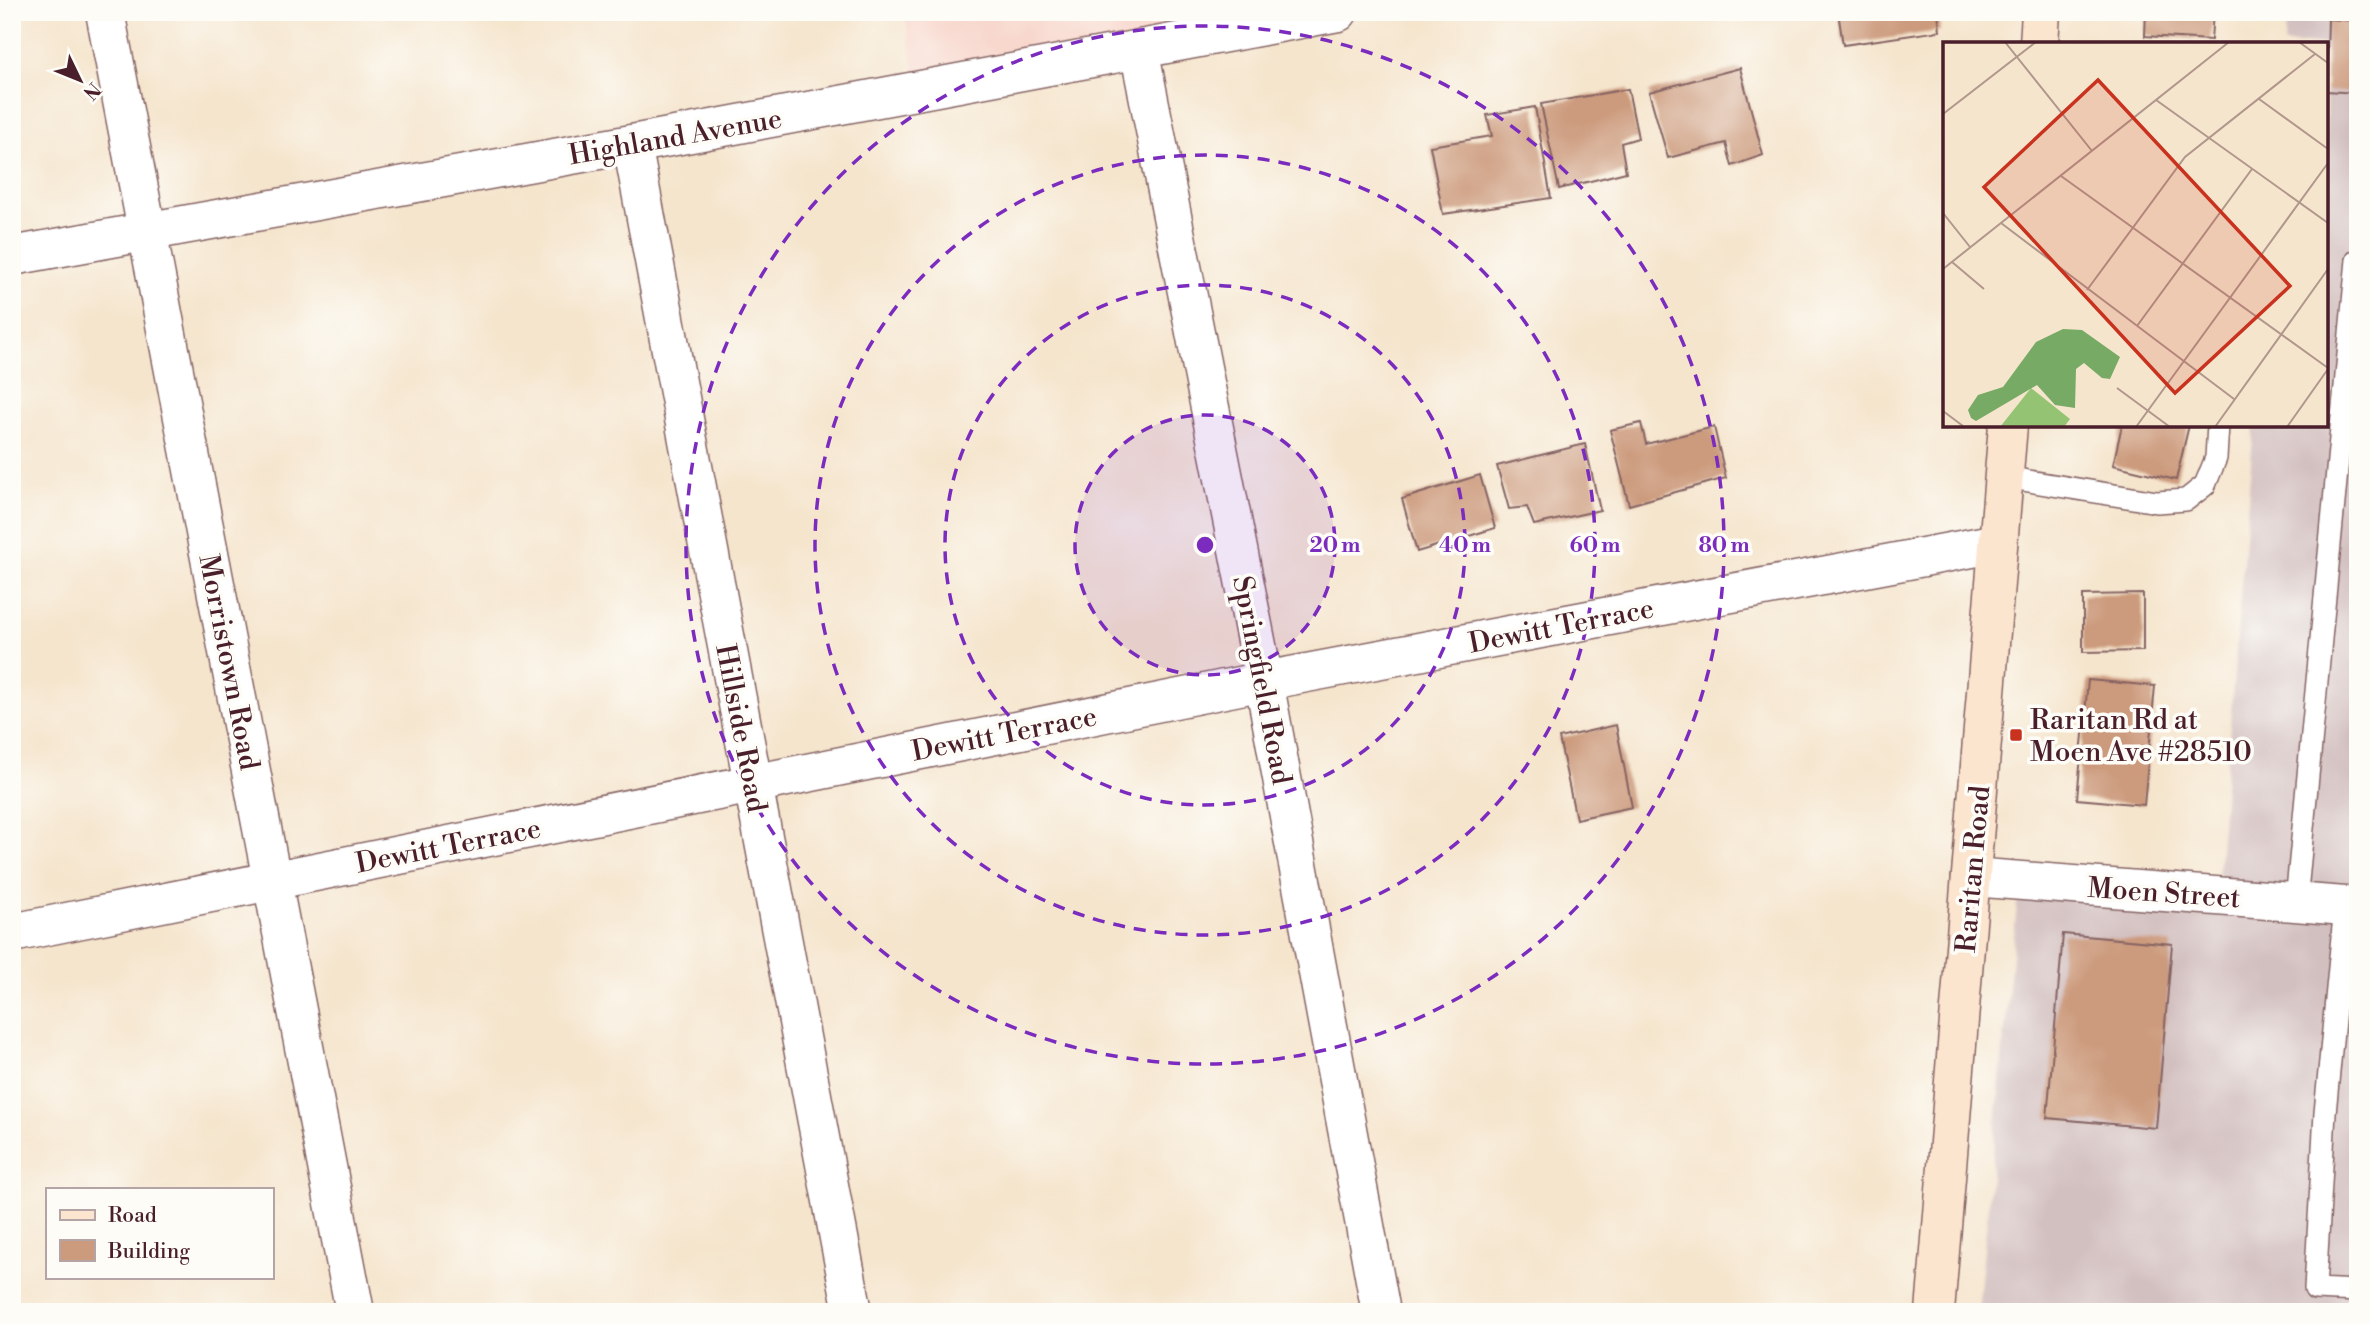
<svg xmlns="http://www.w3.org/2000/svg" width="2370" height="1324" font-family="'Libre Bodoni',serif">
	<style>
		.built { fill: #f7d1c6 }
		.industrial { fill: #d2bfbf }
		.building { fill: #cc9a7c }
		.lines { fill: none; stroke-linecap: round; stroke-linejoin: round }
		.lane-casing { stroke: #866464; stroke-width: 24 }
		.street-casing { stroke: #866464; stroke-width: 41 }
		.secondary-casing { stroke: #866464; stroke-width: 41 }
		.lane { stroke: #fff; stroke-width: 21 }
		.street { stroke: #fff; stroke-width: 38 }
		.secondary { stroke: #fce5cf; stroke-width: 38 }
		.ring { fill: none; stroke: #7b2cbf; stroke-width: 3.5; stroke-dasharray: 12 9 }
		.poi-dot { fill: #c8321e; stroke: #fdfcf7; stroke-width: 2.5 }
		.labels { text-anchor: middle; stroke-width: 7; stroke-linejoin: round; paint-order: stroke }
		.street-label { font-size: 28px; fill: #4a1f2b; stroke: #fdfcf7 }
		.poi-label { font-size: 28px; fill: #4a1f2b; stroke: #fdfcf7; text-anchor: start }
		.inset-road { fill: none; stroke: #b1968c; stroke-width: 2 }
		.view { fill: #c8321e; fill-opacity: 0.15; stroke: #c8321e; stroke-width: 3.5 }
		.inset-edge { fill: none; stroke: #4a1f2b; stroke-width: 3.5 }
		.centre { fill: #7b2cbf; stroke: #fdfcf7; stroke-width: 3.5 }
		.ring-label { font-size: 21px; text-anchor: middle; font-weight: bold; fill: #7b2cbf; stroke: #fdfcf7; stroke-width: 7; stroke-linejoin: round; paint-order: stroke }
	</style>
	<rect width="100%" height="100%" fill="#fdfcf7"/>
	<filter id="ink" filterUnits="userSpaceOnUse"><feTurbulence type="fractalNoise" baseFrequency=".0143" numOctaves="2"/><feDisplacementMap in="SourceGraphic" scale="14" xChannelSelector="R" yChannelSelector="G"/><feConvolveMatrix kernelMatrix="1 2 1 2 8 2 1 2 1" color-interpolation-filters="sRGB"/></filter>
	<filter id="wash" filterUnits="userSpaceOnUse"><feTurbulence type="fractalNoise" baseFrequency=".00686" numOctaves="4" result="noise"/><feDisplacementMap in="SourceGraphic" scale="28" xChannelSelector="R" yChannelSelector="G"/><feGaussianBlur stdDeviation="1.57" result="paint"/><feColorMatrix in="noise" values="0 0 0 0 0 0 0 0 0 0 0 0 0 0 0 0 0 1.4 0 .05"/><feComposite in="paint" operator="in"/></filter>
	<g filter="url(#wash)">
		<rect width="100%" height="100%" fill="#f5e5cd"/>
		<polygon class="built" points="904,12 1295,12 917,82"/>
		<polygon class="industrial" points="2287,12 2358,12 2358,1312 1978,1312 2018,894 2216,900 2254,425 2326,425 2326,44 2284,44"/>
		<g id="blocks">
			<g class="building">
				<polygon points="1838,12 1938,12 1940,31 1843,45"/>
				<polygon points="2146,12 2213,12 2211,40 2145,36"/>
				<polygon points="2328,19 2358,21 2358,93 2326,91"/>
				<polygon points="1740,68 1763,155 1732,166 1726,143 1668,158 1649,92"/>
				<polygon points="1628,89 1638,138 1621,143 1626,172 1559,189 1541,104"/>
				<polygon points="1535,107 1551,198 1443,214 1430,146 1492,136 1487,115"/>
				<polygon points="1641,423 1646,444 1714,427 1726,478 1629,505 1610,430"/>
				<polygon points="2122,425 2189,425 2176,480 2113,465"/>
				<polygon points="1585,444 1600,510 1534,525 1527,507 1509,509 1497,466"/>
				<polygon points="1480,475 1495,528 1417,552 1402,499"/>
				<polygon points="2143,594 2143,651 2083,652 2083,595"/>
				<polygon points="2088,680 2155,686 2144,805 2077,799"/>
				<polygon points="1616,725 1632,807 1576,819 1559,738"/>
				<polygon points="2063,934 2172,944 2156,1128 2047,1118"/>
			</g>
		</g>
	</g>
	<g filter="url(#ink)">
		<use href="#blocks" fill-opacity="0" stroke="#866464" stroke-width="2"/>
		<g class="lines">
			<defs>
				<g id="lane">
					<polyline points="2004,477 2157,502 2186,500 2205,485 2216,458 2218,425"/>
					<polyline points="2296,902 2357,260"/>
					<polyline points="2345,906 2325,1113 2315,1289 2358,1291"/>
				</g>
				<g id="street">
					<polyline points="105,12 355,1312"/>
					<polyline points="1139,49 1264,681 1381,1312"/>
					<polyline points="632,144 853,1312"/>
					<polyline points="12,256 632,144 1338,12"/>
					<polyline points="1971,877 2358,907"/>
					<polyline points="12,933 1264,681 1998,543"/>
				</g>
				<g id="secondary">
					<polyline points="2039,44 2041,12"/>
					<polyline points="1935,1312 2008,425"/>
				</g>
			</defs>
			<use href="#lane" class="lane-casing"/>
			<use href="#street" class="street-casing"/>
			<use href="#secondary" class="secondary-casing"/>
			<use href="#lane" class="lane"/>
			<use href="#street" class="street"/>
			<use href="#secondary" class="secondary"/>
		</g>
	</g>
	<circle cx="1205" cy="545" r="130" fill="#7b2cbf" fill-opacity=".12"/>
	<g class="ring">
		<circle cx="1205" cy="545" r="130"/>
		<circle cx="1205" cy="545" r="260"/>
		<circle cx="1205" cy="545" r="390"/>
		<circle cx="1205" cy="545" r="519"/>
	</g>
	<rect class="poi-dot" x="2009" y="728" width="14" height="14" rx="3.5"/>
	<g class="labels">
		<g class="street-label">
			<text transform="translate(675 136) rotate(-10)" y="10">Highland Avenue</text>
			<text transform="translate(1561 625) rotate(-11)" y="10">Dewitt Terrace</text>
			<text transform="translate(230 662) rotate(79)" y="10">Morristown Road</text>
			<text transform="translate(1263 680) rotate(79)" y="10">Springfield Road</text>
			<text transform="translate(742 728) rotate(79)" y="10">Hillside Road</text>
			<text transform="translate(1004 733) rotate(-11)" y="10">Dewitt Terrace</text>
			<text transform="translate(448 845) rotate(-11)" y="10">Dewitt Terrace</text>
			<text transform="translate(1972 869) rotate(-85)" y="10">Raritan Road</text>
			<text transform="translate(2164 892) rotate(4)" y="10">Moen Street</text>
		</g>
		<g class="poi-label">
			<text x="2030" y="729">Raritan Rd at<tspan x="2030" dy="32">Moen Ave #28510</tspan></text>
		</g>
	</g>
	<g transform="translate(1943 42)">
		<rect width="385" height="385" fill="#f5e5cd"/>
		<path d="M88 346 127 377 121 385H57Z" fill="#94c473"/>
		<path d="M120 287 139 288 177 315 167 337 159 336 141 321 133 327 132 366 112 363 94 343 33 379 28 376 25 368 35 353 60 345 93 300Z" fill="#77aa65"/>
		<path class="inset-road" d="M62 0 149 109M356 0 385 21M316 57 385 107M213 58 385 181M0 72 93 0M118 134 385 326M0 171 27 205M58 181 291 357M9 220 41 247M0 227 286 0M144 248 242 115 372 12M194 284 309 127M174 346 227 385M0 369 20 384M193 385 385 121M272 385 385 227M344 385 385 327"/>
		<path class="view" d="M155 38 347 244 232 351 41 145Z"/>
		<rect width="385" height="385" class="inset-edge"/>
	</g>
	<circle cx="1205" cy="545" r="10" class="centre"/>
	<g class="ring-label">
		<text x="1335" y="552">20 m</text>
		<text x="1465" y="552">40 m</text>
		<text x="1595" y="552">60 m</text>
		<text x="1724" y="552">80 m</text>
	</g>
	<rect width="2370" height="1324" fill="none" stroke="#fdfcf7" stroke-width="42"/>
	<rect x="46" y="1188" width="228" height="91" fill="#fdfcf7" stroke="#b5a4a5" stroke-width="2"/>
	<rect x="60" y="1210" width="35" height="10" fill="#fce5cf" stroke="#b5a4a5" stroke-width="2"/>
	<text x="108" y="1222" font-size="21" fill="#4a1f2b">Road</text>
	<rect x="60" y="1240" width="35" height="21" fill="#cc9a7c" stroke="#b5a4a5" stroke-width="2"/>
	<text x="108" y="1258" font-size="21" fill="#4a1f2b">Building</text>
	<g transform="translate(80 80) rotate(133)" stroke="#fdfcf7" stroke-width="5" paint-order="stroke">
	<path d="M0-5L12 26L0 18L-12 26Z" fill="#4a1f2b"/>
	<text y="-10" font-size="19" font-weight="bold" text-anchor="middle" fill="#4a1f2b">N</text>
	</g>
</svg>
